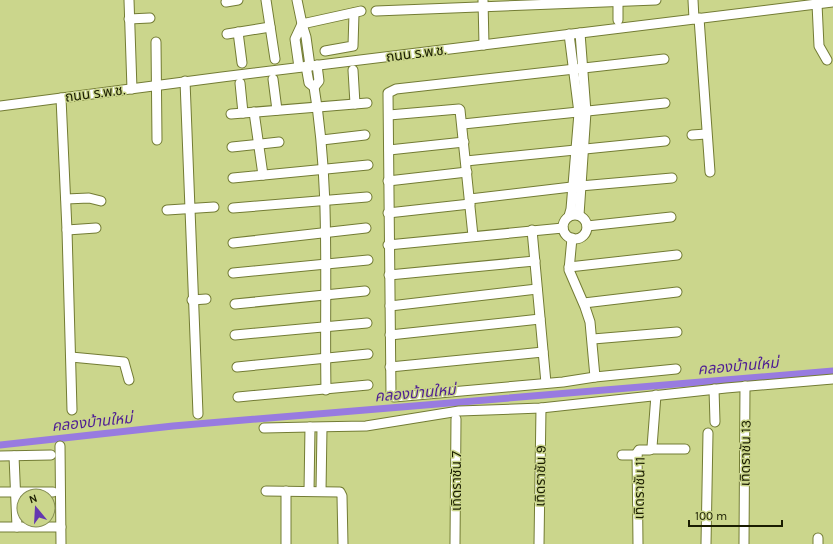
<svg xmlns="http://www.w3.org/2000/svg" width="833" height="544" font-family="Karla,'Noto Sans Thai',sans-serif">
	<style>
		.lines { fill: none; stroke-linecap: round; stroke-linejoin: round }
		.canal { stroke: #987be0; stroke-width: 7 }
		.minor-casing { stroke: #737c34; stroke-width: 11 }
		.minor { stroke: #fff; stroke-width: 9 }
		.labels { text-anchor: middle; stroke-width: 3; stroke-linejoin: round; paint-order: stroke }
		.street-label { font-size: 14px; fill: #1a1d01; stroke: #cbd68c }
		.water-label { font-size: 15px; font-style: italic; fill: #4e1d94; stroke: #cbd68c }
	</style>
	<rect width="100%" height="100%" fill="#cbd68c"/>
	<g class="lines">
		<polyline class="canal" points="0,445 173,426 833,371"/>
		<defs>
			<g id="minor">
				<polyline points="129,0 132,89"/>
				<polyline points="266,0 275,59"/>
				<polyline points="297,0 302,24 361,11"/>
				<polyline points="483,0 484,45"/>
				<polyline points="618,0 618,20"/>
				<polyline points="693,0 694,19"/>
				<polyline points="226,2 238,0"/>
				<polyline points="817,4 819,46 827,60"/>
				<polyline points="376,11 656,0"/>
				<polyline points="699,18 710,172"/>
				<polyline points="129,19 150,18"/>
				<polyline points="238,32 242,63"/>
				<polyline points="227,34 270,27"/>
				<polyline points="569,34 579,113 571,209 569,216"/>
				<polyline points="156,42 157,140"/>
				<polyline points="325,51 353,46 354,13"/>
				<polyline points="664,59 396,89 388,93 391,394 394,397 563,382 595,377 676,369"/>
				<path d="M306 66 309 83 314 87C331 187 324 289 326 390"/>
				<polyline points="299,67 295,39 302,24 306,37 310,66"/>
				<polyline points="353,70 355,104"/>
				<polyline points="273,79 277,110"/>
				<polyline points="185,81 198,414"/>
				<polyline points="240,83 243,113"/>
				<polyline points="314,87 319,81 317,65"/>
				<polyline points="61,98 67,230 72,410"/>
				<polyline points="0,106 222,77 833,2"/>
				<polyline points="254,112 263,175"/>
				<polyline points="231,114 367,103"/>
				<polyline points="389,115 459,109 460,110 473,236"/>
				<polyline points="463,124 665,103"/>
				<polyline points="692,135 706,134"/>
				<polyline points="322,140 365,135"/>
				<polyline points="232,147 279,142"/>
				<polyline points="389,150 464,142"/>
				<polyline points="466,161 665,141"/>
				<polyline points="233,178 368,165"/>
				<polyline points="388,181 467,172"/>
				<polyline points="66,199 89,198 101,201"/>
				<polyline points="470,199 580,186 672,178"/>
				<polyline points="233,208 367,197"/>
				<polyline points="167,210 214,207"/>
				<polyline points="388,213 470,204"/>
				<circle cx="575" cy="227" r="12"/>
				<polyline points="579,215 586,112 580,33"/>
				<polyline points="587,226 671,217"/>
				<polyline points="67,230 96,228"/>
				<polyline points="532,230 546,383"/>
				<polyline points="572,238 569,270 585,307 590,322 595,377"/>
				<polyline points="233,243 366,228"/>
				<polyline points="388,245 563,228"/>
				<polyline points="569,267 677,255"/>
				<polyline points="233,273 368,260"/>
				<polyline points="389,275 535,261"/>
				<polyline points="192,300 206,299"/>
				<polyline points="584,303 677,292"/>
				<polyline points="235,304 365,291"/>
				<polyline points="390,306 537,289"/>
				<polyline points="235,335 367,323"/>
				<polyline points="390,335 540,319"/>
				<polyline points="593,339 677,332"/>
				<polyline points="71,357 124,362 129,380"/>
				<polyline points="237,367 368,354"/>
				<polyline points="390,367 543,352"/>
				<polyline points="714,389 715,422"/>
				<polyline points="238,397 368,385"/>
				<polyline points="264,428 310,427"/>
				<polyline points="60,446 61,544"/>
				<polyline points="652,449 685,449"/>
				<polyline points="622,455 637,455"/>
				<polyline points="0,456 51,455"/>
				<polyline points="14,456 17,527"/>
				<polyline points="266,491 340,492 342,496 343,544"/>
				<polyline points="309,491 310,427 366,426 459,411 541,408 726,388 833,379"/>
				<polyline points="321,491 322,428"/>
				<polyline points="0,492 53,492"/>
				<polyline points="0,527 61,527"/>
				<polyline points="286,544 286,491"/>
				<polyline points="455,544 456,419"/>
				<polyline points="539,544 541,408"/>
				<polyline points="638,544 637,453 639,450 650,450 652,447 656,395"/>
				<polyline points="706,544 708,433"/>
				<polyline points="744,544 745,386"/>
				<polyline points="818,544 818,538"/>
			</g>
		</defs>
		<use href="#minor" class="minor-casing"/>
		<use href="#minor" class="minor"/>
	</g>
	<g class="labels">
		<g class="street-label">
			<text transform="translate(416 53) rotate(-7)" y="5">ถนน ร.พ.ช.</text>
			<text transform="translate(95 93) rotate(-7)" y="5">ถนน ร.พ.ช.</text>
			<text transform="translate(745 453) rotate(-89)" y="5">เทิดราชัน 13</text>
			<text transform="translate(540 476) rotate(-89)" y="5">เทิดราชัน 9</text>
			<text transform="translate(456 481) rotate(-90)" y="5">เทิดราชัน 7</text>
			<text transform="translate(639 488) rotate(-89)" y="5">เทิดราชัน 11</text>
		</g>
		<g class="water-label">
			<text transform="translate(738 366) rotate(-5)" y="5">คลองบ้านใหม่</text>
			<text transform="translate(415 393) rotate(-5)" y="5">คลองบ้านใหม่</text>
			<text transform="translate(92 422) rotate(-6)" y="5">คลองบ้านใหม่</text>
		</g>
	</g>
	<g transform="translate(36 508) rotate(342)"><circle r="19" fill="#cbd68c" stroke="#848c54"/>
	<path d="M0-3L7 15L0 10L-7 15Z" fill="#6438b0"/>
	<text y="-6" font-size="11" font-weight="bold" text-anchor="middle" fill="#1a1d01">N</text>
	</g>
	<path d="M689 520v6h93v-6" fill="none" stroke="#1a1d01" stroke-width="2"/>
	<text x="695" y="520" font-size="12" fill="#1a1d01" stroke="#cbd68c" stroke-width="3" paint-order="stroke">100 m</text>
</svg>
